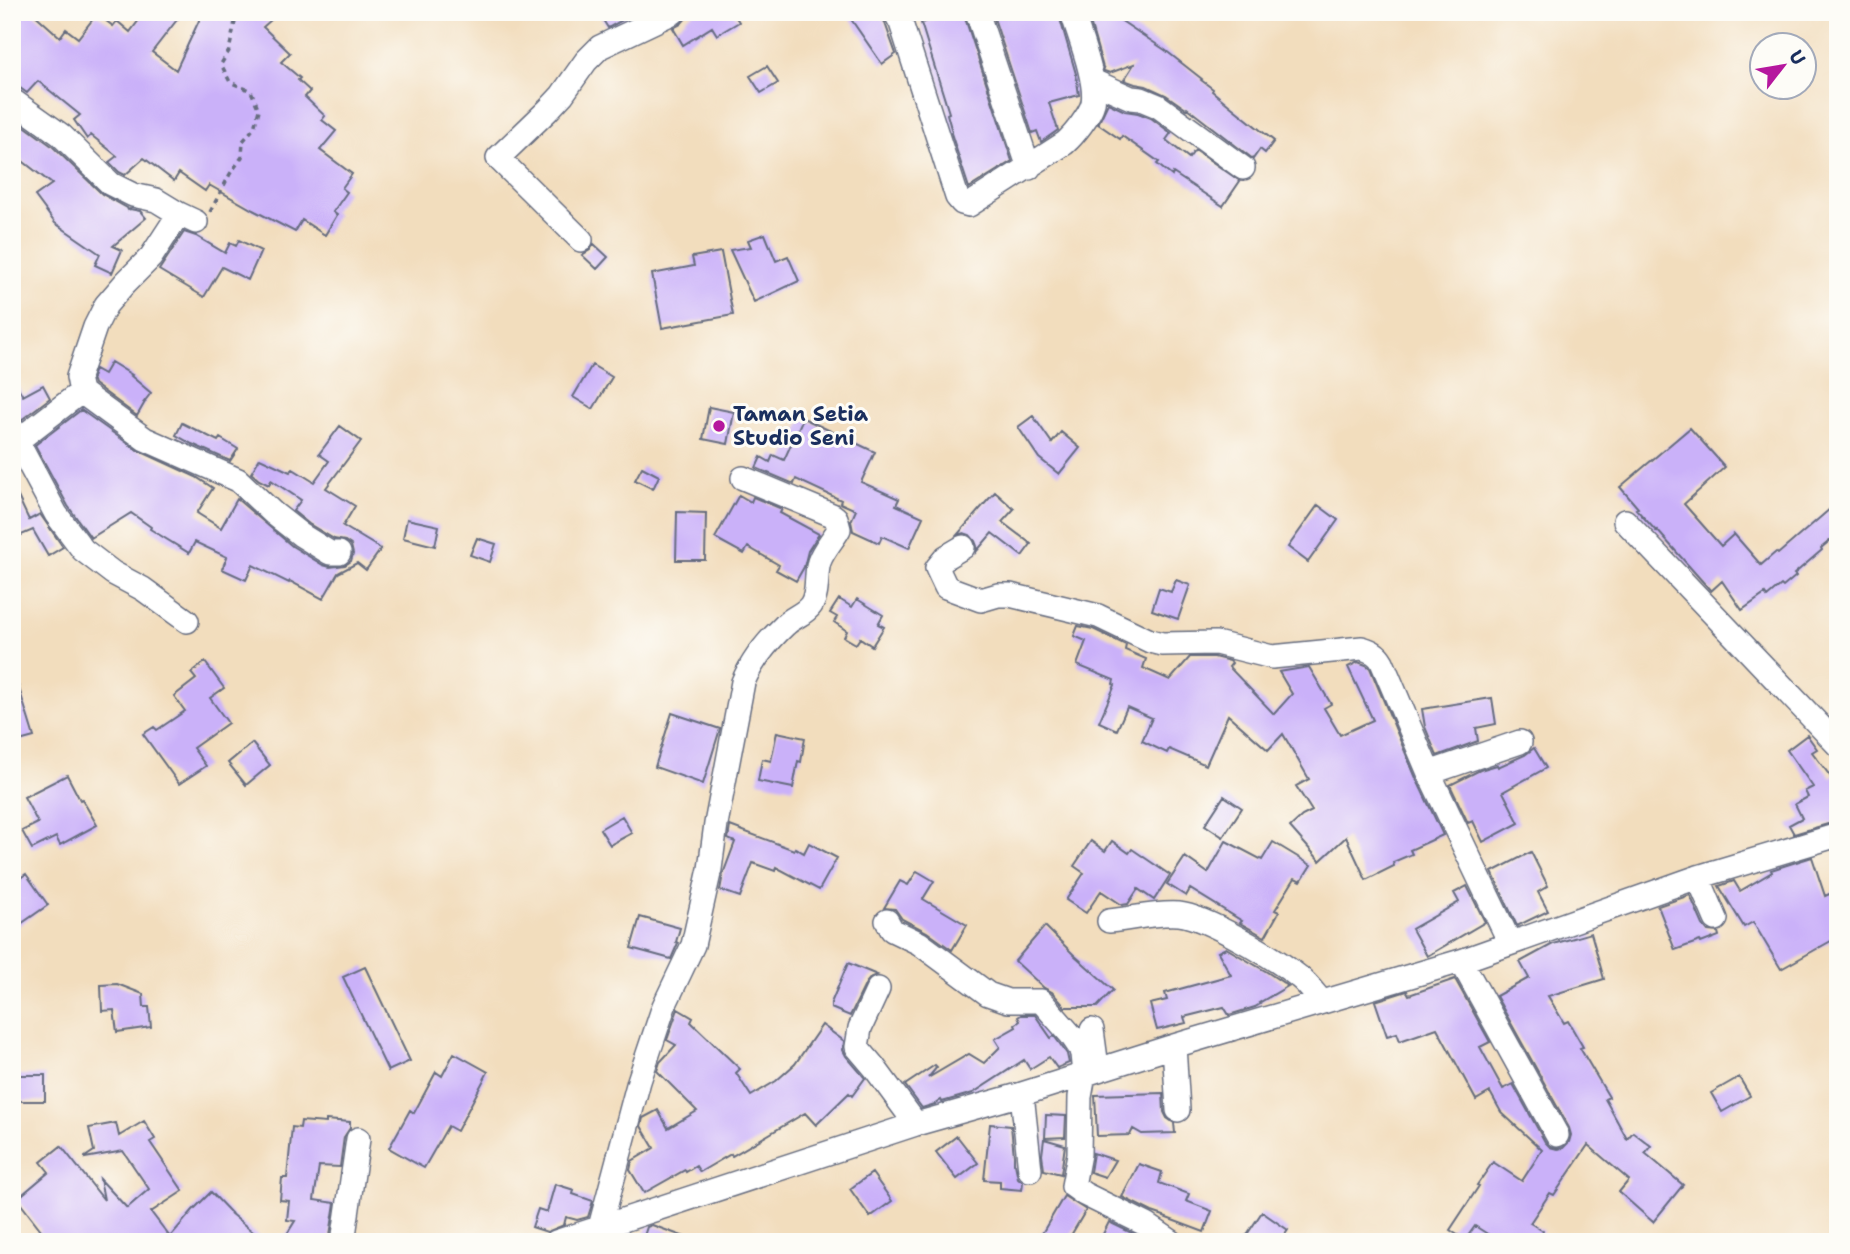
<svg xmlns="http://www.w3.org/2000/svg" width="1850" height="1254" viewBox="0 0 1850 1254" font-family="'Shantell Sans',sans-serif">
<rect width="100%" height="100%" fill="#fdfcf7"/>
<filter id="ink" filterUnits="userSpaceOnUse"><feTurbulence type="fractalNoise" baseFrequency=".0143" numOctaves="2"/><feDisplacementMap in="SourceGraphic" scale="14" xChannelSelector="R" yChannelSelector="G"/><feConvolveMatrix kernelMatrix="1 2 1 2 8 2 1 2 1" color-interpolation-filters="sRGB"/></filter>
<filter id="wash" filterUnits="userSpaceOnUse"><feTurbulence type="fractalNoise" baseFrequency=".00686" numOctaves="4" result="noise"/><feDisplacementMap in="SourceGraphic" scale="28" xChannelSelector="R" yChannelSelector="G"/><feGaussianBlur stdDeviation="1.57" result="paint"/><feColorMatrix in="noise" values="0 0 0 0 0 0 0 0 0 0 0 0 0 0 0 0 0 1.4 0 .05"/><feComposite in="paint" operator="in"/></filter>
<g filter="url(#wash)">
<rect width="100%" height="100%" fill="#f2ddbd"/>
<g id="blocks">
<path fill="#cab1f9" d="M12,12H32L60,37L66,29L78,38L97,14L113,26L117,21L130,32L145,12H183L152,52L176,70L203,12H264L271,20L263,27L290,53L281,62L300,78L298,80L310,91L305,97L325,116L322,120L336,131L320,150L352,174L342,188L347,192L333,212L337,215L325,235L302,220L295,232L253,210L209,185L205,191L179,173L174,181L144,158L125,175L119,172L109,162L117,156L91,135L87,139L74,120L80,115L38,81L27,93L20,88L12,86Z
M598,12H637L608,28Z
M695,12H737L734,14L739,22L717,35L712,27L683,45L673,28L681,24L687,17Z
M846,12H881L896,54L882,64Z
M938,12H963L1012,161L969,188L951,133L952,132L947,114L949,113L921,23L940,17Z
M992,12H1058L1076,74L1079,95L1049,103L1058,130L1041,142L1037,131L1032,133Z
M1087,12H1108L1165,50L1202,79L1201,80L1213,89L1212,91L1229,105L1274,141L1265,153L1260,149L1253,159L1187,108L1186,109L1166,95L1146,86L1135,84L1124,80L1134,64L1110,73L1104,71Z
M767,66L778,83L761,93L750,76Z
M1108,103L1125,111L1138,113L1151,118L1171,133L1166,140L1189,158L1195,150L1240,181L1223,206L1173,173L1172,176L1157,164L1159,162L1122,136L1120,139L1098,124Z
M12,117L52,146L102,194L127,208L128,210L130,209L140,211L146,218L113,246L122,250L112,273L95,265L100,254L55,223L35,196L52,184L20,159L12,165Z
M184,232L196,236L225,253L230,243L236,246L239,240L261,251L248,280L222,267L204,297L159,270Z
M765,234L776,261L788,256L799,281L754,302L730,250L751,247L748,240Z
M594,244L608,257L597,269L582,255L590,250Z
M721,252L733,315L662,328L652,274L694,266L692,257Z
M111,362L132,375L131,376L151,393L144,402H145L137,416L94,384L92,378L95,369L104,374Z
M592,365L612,377L593,409L573,397Z
M12,377L23,396L43,385L50,398L12,427Z
M709,407L734,412L728,444L703,439Z
M81,410L137,450L196,477L213,488L197,513L221,528L237,499L292,546L323,565L330,567L345,565L351,561L353,554L351,545L345,541L334,539L309,524L293,511L301,500L271,480L269,485L259,480L251,473L260,458L290,472L293,469L314,482L329,461L319,454L340,426L361,441L326,488L355,506L343,526L381,549L366,570L357,563L338,573L323,599L290,581L289,583L253,565L246,580L222,569L227,557L195,542L189,553L150,529L151,527L131,513L91,538L68,506L35,445Z
M1033,416L1052,443L1061,432L1080,448L1059,474L1039,458L1018,427Z
M803,418L875,452L861,482L899,499L896,505L923,517L909,548L882,536L879,543L853,531L851,521L856,510L840,503L841,500L796,479L794,484L756,468L761,457L770,462L773,455L784,460Z
M182,423L218,441L220,438L238,449L230,461L192,444L176,435Z
M1690,428L1725,467L1684,504L1721,546L1734,534L1761,565L1776,552L1778,554L1838,502V534L1821,548L1822,550L1794,574L1796,576L1783,587L1781,585L1767,597L1765,594L1742,610L1722,581L1711,591L1657,530L1656,531L1636,509L1638,508L1620,487Z
M642,467L659,476L653,489L635,480Z
M12,484L29,520L40,514L63,547L48,556L33,530L12,539Z
M995,492L1014,509L1002,522L1031,544L1022,556L992,533L976,552L977,546L975,541L970,535L964,533L957,535Z
M739,495L751,502L753,497L782,509L780,513L819,534L808,551L804,567L796,581L776,570L779,565L748,547L744,554L715,538Z
M1318,505L1338,520L1308,562L1288,547Z
M677,512L706,513L705,560H676Z
M407,519L439,526L435,546L403,538Z
M477,538L496,544L490,562L470,555Z
M1176,580L1190,585L1178,619L1152,610L1159,588L1171,592Z
M839,599L852,607L857,599L883,615L878,624L884,627L872,646L860,638L856,644L844,637L847,631L834,622L837,617L830,613Z
M1078,626L1093,629L1126,645L1125,650L1146,659L1143,668L1170,680L1190,657H1214L1230,661L1232,663L1229,667L1274,714L1292,694L1279,672L1309,667L1331,704L1324,708L1340,735L1373,720L1348,667L1358,662L1366,665L1370,668L1416,778L1443,835L1410,850L1412,854L1393,862L1394,866L1366,880L1346,837L1320,861L1290,827L1302,816L1312,811L1296,786L1309,779L1283,734L1268,750L1228,715L1206,765L1169,749L1167,753L1142,741L1152,718L1127,707L1117,730L1099,722L1115,685L1113,684L1114,680L1077,665L1086,641L1074,636Z
M205,662L224,688L210,698L228,723L193,748L206,766L179,784L143,734L154,727L157,730L185,711L174,696L196,679L191,673Z
M15,675L34,737L12,743V676Z
M1492,698L1496,724L1476,728L1478,741L1437,756L1425,727L1422,709Z
M672,713L720,729L703,784L655,767Z
M777,732L805,738L801,762L798,761L793,788L758,781L762,759L771,761Z
M1807,735L1817,749L1812,752L1831,777L1838,771V821L1794,834L1789,825L1802,818L1795,804L1808,797L1805,791L1813,787L1787,750Z
M252,743L270,765L246,785L228,763Z
M1534,748L1546,768L1503,792L1519,823L1483,842L1473,821L1468,823L1450,785L1480,770L1497,765L1498,767L1525,755Z
M67,775L80,800L82,799L97,825L60,845L56,837L32,849L22,831L38,823L24,797Z
M1224,796L1242,808L1223,837L1205,825Z
M622,816L632,833L610,845L600,829Z
M730,826L794,850L795,848L804,853L809,843L837,858L819,890L776,867L775,871L753,863L740,897L720,890L723,874L735,842L728,839Z
M1091,841L1105,851L1112,841L1129,853L1132,849L1170,875L1154,900L1138,889L1128,904L1122,905L1101,891L1086,913L1066,900L1084,873L1074,866Z
M1226,841L1262,860L1273,842L1311,865L1301,881L1295,878L1275,910L1279,912L1265,937L1240,923L1242,921L1190,889L1186,896L1167,884L1185,857L1208,873Z
M1531,852L1548,886L1538,892L1548,911L1517,926L1492,872Z
M1812,857L1825,896L1838,890V937L1781,969L1753,922L1744,927L1719,886L1734,881L1740,891L1772,872L1771,870Z
M917,871L934,881L923,899L967,925L952,950L927,932L902,919L895,909L884,908L900,881L908,885Z
M26,874L48,905L12,930V884Z
M1467,886L1485,922L1427,956L1412,929L1459,902L1454,893Z
M1690,895L1703,925L1708,931L1718,932L1719,936L1701,943L1700,941L1675,950L1658,906Z
M640,917L680,928L676,942L678,943L671,959L631,948Z
M1045,926L1073,954L1113,990L1097,1007H1065L1052,992L1044,988L1015,961Z
M1591,933L1604,979L1548,996L1564,1023L1568,1021L1583,1047L1580,1048L1609,1097L1605,1099L1627,1139L1633,1132L1651,1146L1645,1153L1683,1185L1653,1222L1619,1192L1629,1180L1588,1145L1554,1195L1550,1193L1530,1223L1543,1231L1537,1242H1500L1475,1226L1465,1240L1450,1230L1479,1186L1477,1185L1493,1162L1522,1181L1542,1150L1501,1112L1490,1092L1476,1100L1437,1028L1400,1041L1397,1033L1387,1036L1375,1001L1407,991L1409,995L1455,979L1490,1042L1480,1047L1503,1089L1513,1084L1545,1142L1550,1147L1557,1149L1563,1148L1569,1142L1571,1135L1569,1128L1496,996L1529,978L1520,962L1553,944Z
M1226,948L1267,972L1288,986L1259,1003L1260,1004L1255,1007L1229,1015L1224,1007L1184,1017L1186,1023L1157,1030L1150,1004L1167,1000L1165,993L1231,975L1218,952Z
M848,963L877,975L871,977L866,983L850,1016L831,1008V1003Z
M365,967L410,1061L388,1071L343,977Z
M117,984L143,994L144,1007H149L151,1027L117,1032L114,1010L102,1011L101,985Z
M678,1009L693,1018L691,1022L740,1069L736,1073L751,1096L776,1081L795,1064L822,1025L844,1041L843,1050L846,1056L865,1078L852,1096L849,1093L816,1125L805,1113L732,1156L731,1154L700,1172L696,1166L686,1172L685,1170L644,1193L630,1170L632,1161L654,1148L641,1126L643,1118L658,1110L668,1128L697,1111L657,1071L660,1062L676,1045L667,1040Z
M1021,1015H1035L1051,1038L1054,1036L1060,1044L1067,1054L1069,1063L1057,1068L1049,1057L1030,1069L1024,1060L973,1093L942,1102L941,1100L935,1104L922,1108L905,1085L935,1065L937,1067L928,1078L969,1054L984,1063L1000,1047L995,1039L1016,1027L1015,1025L1020,1021L1018,1017Z
M454,1053L488,1072L457,1131L448,1126L424,1168L389,1148L410,1110L414,1113L436,1072L442,1076Z
M12,1075H45V1101H12Z
M1739,1077L1750,1096L1722,1112L1711,1093Z
M1163,1093L1164,1112L1167,1118L1174,1123L1175,1133L1142,1134L1133,1129L1130,1135L1097,1136L1095,1095Z
M1046,1115L1066,1116L1065,1137L1045,1138Z
M326,1120L350,1122V1128L344,1137L340,1167L319,1166L314,1200L335,1203L329,1242H282L295,1221L287,1220L289,1201L280,1200L282,1178H287L292,1127L300,1128L301,1121L326,1123Z
M144,1121L155,1139L150,1142L183,1191L151,1212L170,1237L193,1210L211,1192L232,1214L230,1213L265,1242H45L37,1233L41,1230L17,1199L49,1172L41,1162L61,1146L104,1200L100,1179L127,1208L149,1189L123,1151L85,1158V1157L94,1151L89,1128L116,1123L119,1136Z
M990,1124L1011,1126L1014,1156V1163L1015,1164L1018,1178L1023,1182L1022,1190L1000,1188V1181L984,1180Z
M957,1136L978,1163L957,1179L936,1152Z
M1044,1139L1065,1145L1061,1174L1044,1170L1042,1155Z
M1093,1153L1115,1160L1105,1177L1090,1172Z
M1139,1164L1162,1172L1159,1183L1189,1194L1186,1201L1212,1211L1204,1232L1164,1217V1216L1152,1212L1122,1197Z
M872,1173L892,1201L870,1217L850,1189Z
M555,1184L574,1190L573,1194L593,1201L588,1217L577,1220L566,1217L564,1225L547,1232L532,1227L538,1209L547,1212Z
M1064,1196L1086,1210L1067,1242H1037Z
M1262,1212L1288,1230L1280,1242H1242Z
M1109,1222L1140,1237L1147,1242H1099Z
M652,1225L693,1240V1242H642L647,1227Z"/>
</g>
</g>
<g filter="url(#ink)">
<use href="#blocks" fill-opacity="0" stroke="#666c7f" stroke-width="2"/>
<g fill="none" stroke-linecap="round" stroke-linejoin="round">
<g stroke="#666c7f" stroke-width="26">
<path id="minor" d="M895,12L901,23L957,197L962,203L969,205L1065,143C1074,135 1090,115 1093,103C1097,80 1079,36 1072,12
M977,12L1029,168
M1093,81L1131,98L1141,99L1158,106L1243,168
M12,100L61,135L111,184L133,195L156,200L179,214L196,222
M581,240L498,158L548,110L562,95L586,61L600,47L674,12
M81,392L145,439L238,480L273,513L301,535L330,553H339
M17,441L56,514L83,550L113,573L143,589L187,621
M12,445L81,392L78,377L95,327L106,305L125,283L151,257L179,214
M1625,521L1838,745
M963,547L946,557L937,568L946,587L981,600L998,595H1010L1098,616L1150,641L1162,644L1216,643L1272,657L1362,648C1371,651 1377,653 1382,662L1429,773L1510,943
M1429,773L1520,742
M1698,877L1716,919
M887,921L892,930L919,943L988,994L1008,1001H1041L1071,1035L1080,1048L1082,1054L1084,1075L1080,1097L1079,1154L1073,1186L1084,1194L1147,1225L1172,1242
M1109,921C1132,919 1156,912 1179,914C1207,917 1277,959 1299,977C1308,984 1314,993 1321,1001
M1461,961L1557,1135
M878,989L860,1028L857,1047L874,1067L916,1124
M1092,1030L1097,1067
M1174,1046L1178,1110
M1022,1094L1030,1170
M600,1227L639,1081L664,1006L693,945L710,869L716,824L743,682C752,661 768,641 785,625C793,617 805,614 811,605C819,593 815,575 819,562C823,550 833,540 839,529L836,518L832,515L743,478
M343,1242L358,1139
M556,1242L916,1124L1022,1094L1174,1046L1461,961L1698,877L1838,835"/>
</g>
<path stroke="#666c7f" stroke-width="3.5" stroke-dasharray="5 5" stroke-linecap="butt" d="M210,212L230,174L242,157L243,141L254,128L259,110L251,91L230,82L221,64L229,51L237,12"/>
<use href="#minor" stroke="#fff" stroke-width="23"/>
</g>
</g>
<circle fill="#b5179e" stroke="#fdfcf7" stroke-width="2.5" cx="719" cy="426" r="7"/>
<g text-anchor="middle" stroke-width="6" stroke-linejoin="round" paint-order="stroke">
<g font-size="21" font-weight="bold" fill="#1b2f5e" stroke="#fdfcf7" text-anchor="start">
<text x="733" y="421">Taman Setia<tspan x="733" dy="24">Studio Seni</tspan></text>
</g>
</g>
<rect width="1850" height="1254" fill="none" stroke="#fdfcf7" stroke-width="42"/>
<g transform="translate(1783 66) rotate(59)"><circle r="33" fill="#fdfcf7" stroke="#a3aaba" stroke-width="2"/>
<path d="M0-5L12 26L0 18L-12 26Z" fill="#b5179e"/>
<text y="-10" font-size="19" font-weight="bold" text-anchor="middle" fill="#1b2f5e">U</text>
</g>
</svg>
